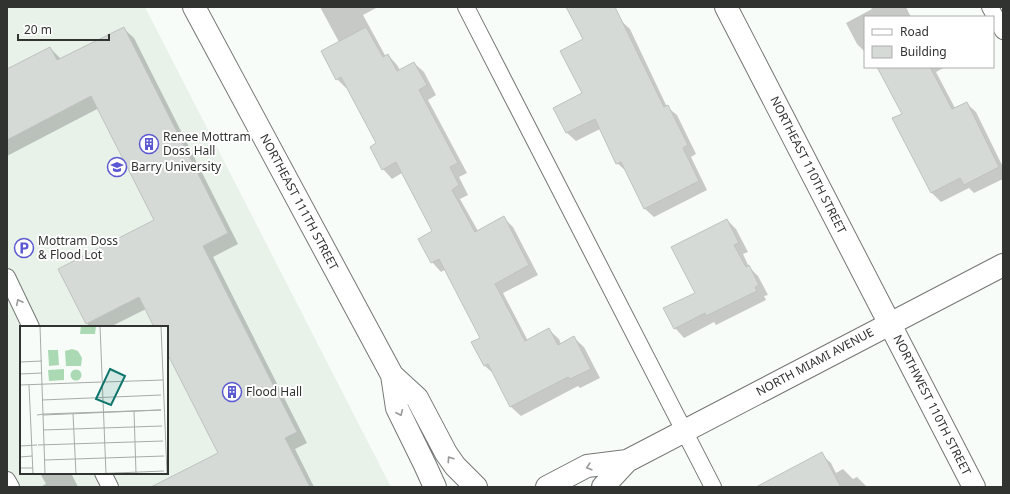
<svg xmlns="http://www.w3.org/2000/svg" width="1010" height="494" viewBox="0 0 1010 494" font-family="'Noto Sans',sans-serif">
<rect width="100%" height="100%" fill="#f8fcf8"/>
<path fill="#e8f2e9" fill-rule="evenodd" d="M7,7H145L391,487H7ZM21,327H167V473H21Z"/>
<path fill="#0003" d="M320,7H378L363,15L386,57L388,55L397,65L400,70L414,63L424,72L436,95L428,100L467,173L459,177L468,195L460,199L478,231L504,218L513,227L538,275L503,293L528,341L549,330L559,339L561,344L574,338L584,347L600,378L580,388L578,386L521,416L511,407L495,375L485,366L472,343L482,338L446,269L441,272L432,262L433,232L402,173L392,179L383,169L377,144L348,88H346L337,79L339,42Z
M567,7H606L630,29L667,107L677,115L696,154L691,157L707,190L654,217L645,209L627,172L617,163L600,129L576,141L567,133L554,109L584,93V40Z
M870,7H906L911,17H865V52L857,44L846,23L872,9Z
M123,28L134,38L238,244L213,257L307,443L295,449L314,487H159L219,454L167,351V327H155L146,309L110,327H91L86,323L155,221L99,108L7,156V70L50,48L61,59Z
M878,67H945L936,72L955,108L966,103L976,112L1003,167V179L974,193L969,188L941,202L932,193L894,119L903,114Z
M727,220L736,229L748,252L743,254L749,267L758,276L768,295L764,296L766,300L716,325L714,322L684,338L675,328L696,293Z
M821,454L831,463L836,473L843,469L853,479L857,477L867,487H771Z
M40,473H71L78,487H40L46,484Z"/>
<path fill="#d6dad7" stroke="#bfc3c0" d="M566,7H615L664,107L668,105L688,145L683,148L699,181L644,209L621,162L616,164L595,119L566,133L553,108L582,93L560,51L583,39Z
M124,27L228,233L203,246L297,432L285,438L310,487H151L218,453L167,353V327H154L139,297L86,324L58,269L154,220L91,96L7,140V69L50,47L57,60Z
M366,27L383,57L388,54L397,71L414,62L427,85L419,90L458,163L450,167L459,185L452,190L475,232L504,216L529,265L495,284L525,341L549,328L558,345L574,336L591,369L570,379L568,377L510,407L488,364L484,366L471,342L480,338L439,259L431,263L418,239L432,231L396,162L382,170L370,147L376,143L341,77L336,80L321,51Z
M877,67H930L952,109L967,102L999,167L964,185L960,178L931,193L892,118L902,114Z
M727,219L739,243L734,245L746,267L749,265L759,285L755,287L757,291L706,316L705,313L674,329L663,308L695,293L671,247Z
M822,452L841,487H756Z"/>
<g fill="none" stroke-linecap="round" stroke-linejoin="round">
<g stroke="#747774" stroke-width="18">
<path id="lane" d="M466,7L713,487
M990,7L1003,31
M7,277L31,327
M103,473L110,487
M7,480L11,487"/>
</g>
<g stroke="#747774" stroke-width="24">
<path id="street" d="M726,7L974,487"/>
</g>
<g stroke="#747774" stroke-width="24">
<path id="secondary" d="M194,7L392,375L417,398L446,453L455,466L476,487
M392,375L397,408L425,465L435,487
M547,487L587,466L627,461
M603,487L627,461L1003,265"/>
</g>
<use href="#lane" stroke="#fff" stroke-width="16"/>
<use href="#street" stroke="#fff" stroke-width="22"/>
<use href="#secondary" stroke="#fff" stroke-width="22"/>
</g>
<defs><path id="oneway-chevron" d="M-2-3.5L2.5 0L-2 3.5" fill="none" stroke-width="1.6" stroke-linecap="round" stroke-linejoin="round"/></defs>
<g stroke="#989998">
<use href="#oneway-chevron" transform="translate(19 302) rotate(-116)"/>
<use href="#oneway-chevron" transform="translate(400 413) rotate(65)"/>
<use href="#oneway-chevron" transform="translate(450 459) rotate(-124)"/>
<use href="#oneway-chevron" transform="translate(589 467) rotate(164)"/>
</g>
<defs>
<g id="building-ring" transform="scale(1)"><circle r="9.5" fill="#fff" stroke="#5b59d1" stroke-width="1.5"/><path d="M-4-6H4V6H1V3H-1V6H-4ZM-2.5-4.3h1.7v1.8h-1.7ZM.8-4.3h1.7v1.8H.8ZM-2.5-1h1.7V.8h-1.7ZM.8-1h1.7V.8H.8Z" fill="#5b59d1"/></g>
<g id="university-ring" transform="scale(1)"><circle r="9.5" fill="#fff" stroke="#5b59d1" stroke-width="1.5"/><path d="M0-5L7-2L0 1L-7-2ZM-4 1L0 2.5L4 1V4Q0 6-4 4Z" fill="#5b59d1"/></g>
<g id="parking-ring" transform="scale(1)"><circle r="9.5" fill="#fff" stroke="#5b59d1" stroke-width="1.5"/><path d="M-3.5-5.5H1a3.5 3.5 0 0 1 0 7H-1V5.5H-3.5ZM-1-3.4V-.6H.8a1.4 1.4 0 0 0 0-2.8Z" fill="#5b59d1"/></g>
</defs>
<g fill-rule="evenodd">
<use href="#building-ring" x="149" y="144"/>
<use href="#university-ring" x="117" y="167"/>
<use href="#parking-ring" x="24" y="248"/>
<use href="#building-ring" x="232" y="392"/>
</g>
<g text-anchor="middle" stroke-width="4" stroke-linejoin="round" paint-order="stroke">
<g font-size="12" fill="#313331" stroke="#fff" text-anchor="start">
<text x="163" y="141">Renee Mottram<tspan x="163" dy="14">Doss Hall</tspan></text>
<text x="131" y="171">Barry University</text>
<text x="38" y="245">Mottram Doss<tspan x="38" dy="14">&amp; Flood Lot</tspan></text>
<text x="246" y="396">Flood Hall</text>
</g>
<g font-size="12" fill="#313331" stroke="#fff">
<text transform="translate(808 165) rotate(63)" y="4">NORTHEAST 110TH STREET</text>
<text transform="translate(299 202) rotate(62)" y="4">NORTHEAST 111TH STREET</text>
<text transform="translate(815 362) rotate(-28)" y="4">NORTH MIAMI AVENUE</text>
<text transform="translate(932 405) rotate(63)" y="4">NORTHWEST 110TH STREET</text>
</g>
</g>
<g transform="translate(20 326)">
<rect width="148" height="148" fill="#f8fcf8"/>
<path d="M61,0H76L75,8H60ZM52,23L58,25L62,32L61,40H46L45,25ZM28,24H38L39,39L29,40ZM44,43V54L29,55L28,44ZM50.5 49a5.5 5.5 0 1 1 11 0a5.5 5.5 0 1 1-11 0Z" fill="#abd9b4"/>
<path fill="none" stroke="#a8aca8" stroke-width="1" d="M20,0L25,148M80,0L86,148M141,0L147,148M0,36L22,35M0,48L22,47M84,56L143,54M0,59L81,56M9,59L13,148M22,74L141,69M114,85L116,147M53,88L56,148M17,89L24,88L141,84L23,89M23,104L142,100M18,119L143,115M0,120L17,119M0,131L12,130M25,134L144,130M0,142H13M71,148L144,145"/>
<path fill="#0f766e" fill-opacity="0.15" stroke="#0f766e" stroke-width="2" d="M90,43L105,50L91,79L76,73Z"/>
<rect width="148" height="148" fill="none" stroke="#313331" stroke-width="2"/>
</g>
<rect width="1010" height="494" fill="none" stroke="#313331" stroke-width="16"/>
<rect x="864" y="16" width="130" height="52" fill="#ffffff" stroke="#adadad"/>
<rect x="872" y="29" width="20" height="6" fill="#ffffff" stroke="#adadad"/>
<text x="900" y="36" font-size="12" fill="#313331">Road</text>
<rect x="872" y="46" width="20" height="12" fill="#d6dad7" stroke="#adadad"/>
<text x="900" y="56" font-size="12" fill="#313331">Building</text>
<path d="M18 34v6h91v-6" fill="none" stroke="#313331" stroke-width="2"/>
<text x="24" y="34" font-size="12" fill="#313331" stroke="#ffffff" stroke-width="3" paint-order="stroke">20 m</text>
</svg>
